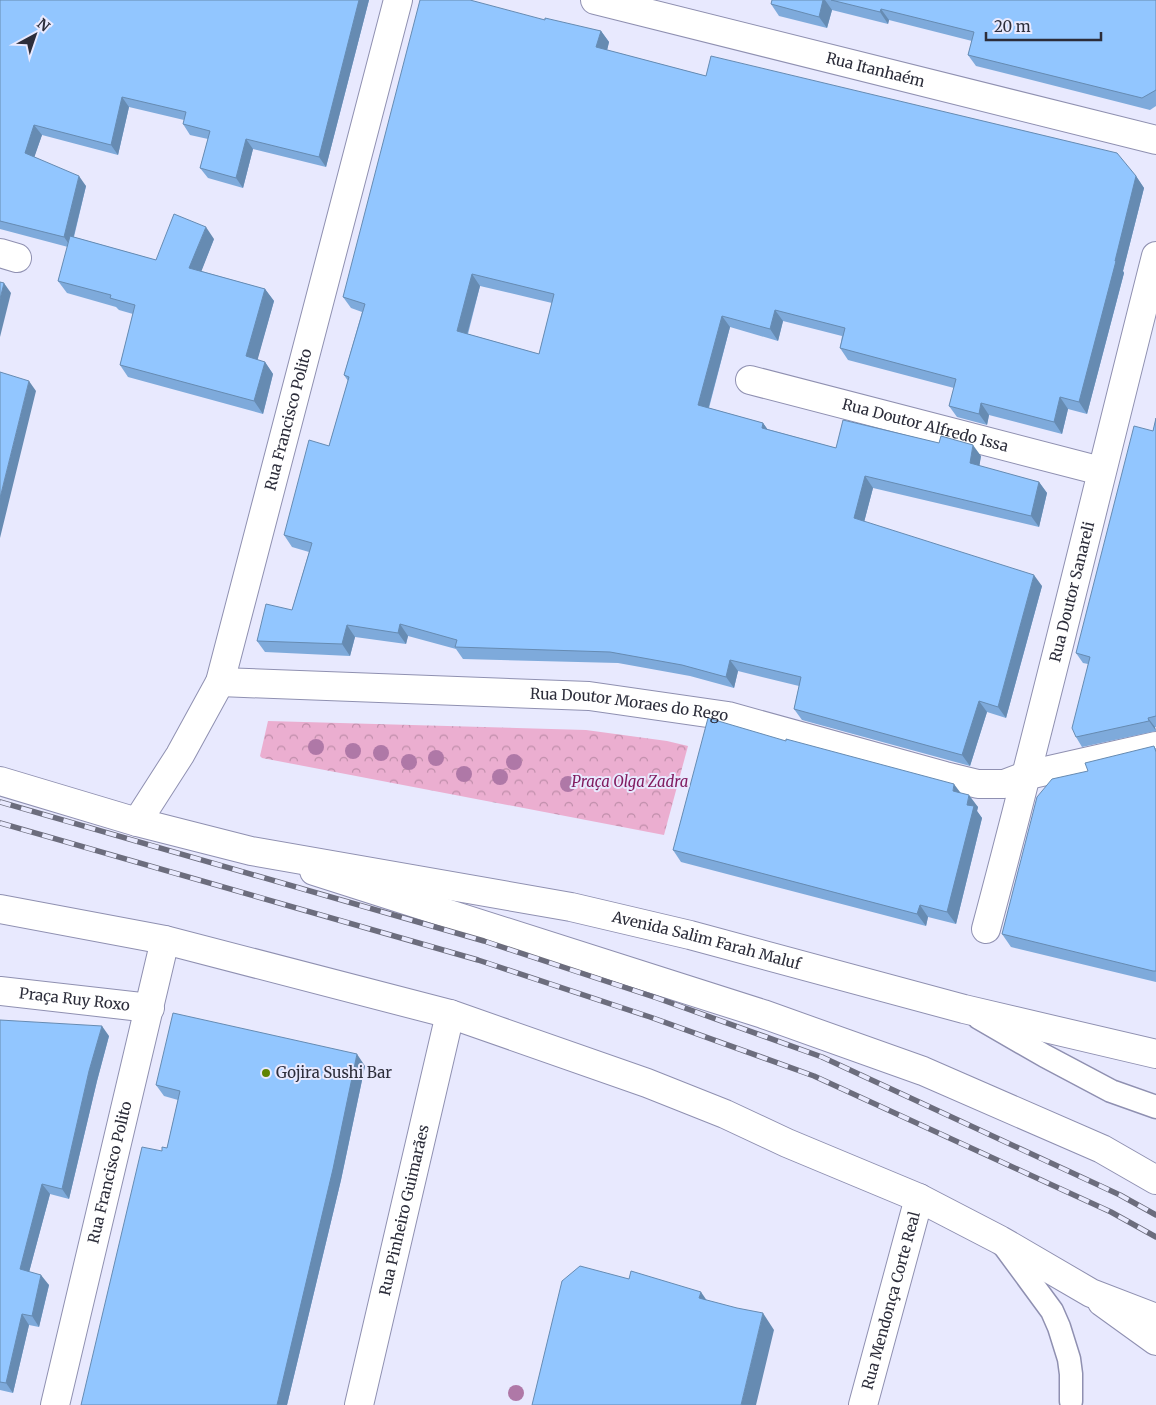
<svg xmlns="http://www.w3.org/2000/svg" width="1156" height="1405" viewBox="0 0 1156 1405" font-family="Merriweather,serif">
<defs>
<pattern id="park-crowns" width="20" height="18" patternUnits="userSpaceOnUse" patternTransform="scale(1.25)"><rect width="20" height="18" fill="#ebaed0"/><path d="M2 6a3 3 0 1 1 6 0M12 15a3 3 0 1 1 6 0" fill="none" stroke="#bf8eaa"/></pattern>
</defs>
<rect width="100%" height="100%" fill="#e8e9fe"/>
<path fill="url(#park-crowns)" d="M268,721L586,730L667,741L688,746L664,835L262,758L260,756Z"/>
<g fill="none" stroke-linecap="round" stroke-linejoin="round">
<g stroke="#8f90b1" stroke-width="25">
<path id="lane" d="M979,1018L1045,1056L1111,1091L1156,1107
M1002,1243L1052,1311L1059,1327L1069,1359L1071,1374V1401"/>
</g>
<g stroke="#8f90b1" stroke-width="30">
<g id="street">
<path id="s1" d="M595,0L1156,140"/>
<path d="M0,253L17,258"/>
<path id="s2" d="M750,380L1101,471"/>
<path id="s3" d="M220,682L589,696L728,716L945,776L978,784H1004L1028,775L1156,746"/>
<path id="s4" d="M137,822L180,755L220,682L398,0"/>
<path id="s5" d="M986,929C1046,705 1099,480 1156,256"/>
<path id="s6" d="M0,991L150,1008"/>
<path id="s7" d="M55,1405L165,940"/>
<path id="s8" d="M359,1405L450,1014"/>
<path id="s9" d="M863,1405L919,1198"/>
</g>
</g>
<g stroke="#8f90b1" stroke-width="30">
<path id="primary" d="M314,871L763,1014L923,1071L1102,1149L1156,1180
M1102,1302L1156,1341"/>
</g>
<g stroke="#8f90b1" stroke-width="30">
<g id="highway">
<path id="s10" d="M0,781L137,822L251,851L571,907L690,935L964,1009L1156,1054"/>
<path d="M0,909L165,940L450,1014L647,1083L725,1114L787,1143L919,1198L1000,1240L1091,1293L1156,1318"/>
</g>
</g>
<use href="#lane" stroke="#fff" stroke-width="22"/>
<use href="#street" stroke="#fff" stroke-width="28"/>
<use href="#primary" stroke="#fff" stroke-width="28"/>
<use href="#highway" stroke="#fff" stroke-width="28"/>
<g stroke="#6c6d7d" stroke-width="5.5">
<path id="rail" d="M0,802L484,941L657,998L822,1057L1120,1195L1156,1215
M0,823L478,960L650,1017L814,1076L1111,1212L1156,1237"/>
</g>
<use href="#rail" stroke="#e8e9fe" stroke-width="4" stroke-dasharray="11" stroke-linecap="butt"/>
</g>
<g fill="#af78a7">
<circle cx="316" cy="747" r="8"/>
<circle cx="353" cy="751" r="8"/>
<circle cx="381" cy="753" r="8"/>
<circle cx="436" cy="758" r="8"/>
<circle cx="409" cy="762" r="8"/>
<circle cx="514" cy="762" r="8"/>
<circle cx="464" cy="774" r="8"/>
<circle cx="500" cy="777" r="8"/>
<circle cx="568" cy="784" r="8"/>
<circle cx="516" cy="1393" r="8"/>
</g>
<path fill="#7eaadb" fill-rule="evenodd" d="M0,0H369L326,167L253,149L243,188L208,178L200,168L208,139L190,135L183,124L184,120L129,107L118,155L42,135L34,157L86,186L74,237L156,260L214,239L201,271L265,289L274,301L257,360L265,362L273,374L263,414L128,377L120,365L133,314L119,310L116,307L67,293L58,281L68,247L0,229Z
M771,0H1156V106L1150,110L976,66L968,55L972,41L889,20L888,24L832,10L827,28L779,16L771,4L772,0Z
M545,20L601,31L609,42L607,50L706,76L1136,176L1144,188L1123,271L1124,273L1087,414L1068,409L1062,434L989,415L987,425L957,417L949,406L954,388L848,360L840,348L842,336L783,321L778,341L730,327L709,408L763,423L767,429L836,448L981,456L979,466L1039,482L1047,493L1039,527L873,488L864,522L1042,586L1006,718L987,712L970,766L802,720L794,709L799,686L738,671L734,688L690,676L618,663L463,659L456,649L408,636L406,644L355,637L350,656L265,652L257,641L292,610L309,552L292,547L284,535L329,446L348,381L344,375L362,312L351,308L343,297ZM480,286L552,303L539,354L468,334Z
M1156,418V727H1155L1156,731L1082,747L1076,737L1088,664L1083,663L1076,653L1153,431Z
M1156,748V982L1011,947L1002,934L1088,771Z
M960,793L978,807L977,811L982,818L956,924L928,917L926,926L681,862L673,850Z
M0,1020L109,1036L97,1081L69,1199L50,1194L29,1272L49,1285L39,1327L29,1325L13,1393L0,1390Z
M365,1066L341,1180L287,1405H81L162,1151L167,1148L178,1100L164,1096L156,1085Z"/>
<path fill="#668bb2" d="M359,0H369L326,167L319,157Z
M823,0H825L832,10L827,28L819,17Z
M881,9L889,20L888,24L880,12Z
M601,31L609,42L605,59L596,47Z
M122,97L129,107L118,155L111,145Z
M34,125L42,135L32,164L25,153Z
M246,139L253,149L243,188L236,178Z
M79,176L86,186L71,247L64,237Z
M1136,176L1144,188L1123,271L1124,273L1087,414L1079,402Z
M206,227L214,239L198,280L189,268Z
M472,274L480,286L465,342L457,331Z
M4,283L11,293L0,337V299Z
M265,289L274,301L255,369L246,356Z
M775,310L783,321L778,341L770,329Z
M722,316L730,327L706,417L698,405Z
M265,362L273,374L263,414L254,401Z
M29,381L36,391L0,538V498Z
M1060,397L1068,409L1062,434L1054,422Z
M981,403L989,415L987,425L979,414Z
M763,423L771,434L762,428Z
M973,445L981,456L978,475L970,463Z
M865,476L873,488L862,530L854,518Z
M1039,482L1047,493L1039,527L1031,516Z
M1034,575L1042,586L1006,718L998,707Z
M400,624L408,636L406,644L398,633Z
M347,625L355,637L350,656L342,644Z
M730,660L738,671L734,688L726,677Z
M979,701L987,712L970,766L962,755Z
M1148,718L1155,727L1156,731L1149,721Z
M954,784L963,796L953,791Z
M969,795L978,807L977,811L982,818L956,924L947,912L967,805Z
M920,905L928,917L926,926L917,914Z
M102,1026L109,1036L97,1081L69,1199L62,1189L89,1071Z
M357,1054L365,1066L341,1180L287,1405H277Z
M42,1184L50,1194L27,1280L20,1269Z
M41,1275L49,1285L39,1327L32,1316Z
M701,1292L712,1308L699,1298Z
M763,1313L774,1330L756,1405H741Z
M22,1314L29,1325L13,1393L6,1383Z"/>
<path fill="#92c6ff" stroke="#668bb2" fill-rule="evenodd" d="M0,0H359L319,157L246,139L236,178L200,168L210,131L183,124L186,112L122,97L111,145L34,125L25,153L79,176L64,237L0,221Z
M420,0H470L545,20V18L601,31L596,47L706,76L711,56L1117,153L1136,176L1115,261H1116L1079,402L1060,397L1054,422L981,403L979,414L949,406L956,379L840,348L845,328L775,310L770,329L722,316L698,405L763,423L762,428L836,448L843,420L939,443L941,436L973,445L970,463L1039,482L1031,516L865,476L854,518L1034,575L998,707L979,701L962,755L794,709L801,677L730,660L726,677L682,665L610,652L455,647L457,640L400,624L398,633L347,625L342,644L257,641L266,604L292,610L312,543L284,535L309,440L329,446L349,377L344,375L365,304L343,297ZM472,274L554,294L539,354L457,331Z
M772,0H823L819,17L771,4Z
M831,0H1156V90L1142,98L968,55L974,32L881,9L880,12Z
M174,214L206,227L189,268L265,289L246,356L265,362L254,401L120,365L135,305L110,298L111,295L58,281L70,236L156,260Z
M0,282L4,283L0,299Z
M0,372L29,381L0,498Z
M1156,418V716L1148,718L1149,721L1076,737L1072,728L1090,657L1076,653L1134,426L1153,431Z
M708,718L786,741V739L954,784L953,791L969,795L967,805L974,806L947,912L920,905L917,914L673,850Z
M1154,746L1156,752V971H1153L1002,934L1037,797L1052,779L1088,771L1085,763Z
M173,1013L357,1054L333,1169L277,1405H81L142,1147L162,1151V1147L167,1148L180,1091L156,1085Z
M0,1020L102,1026L89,1071L62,1189L42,1184L20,1269L41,1275L32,1316L22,1314L6,1383L0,1382Z
M580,1266L629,1279L631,1271L701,1292L699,1298L737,1308L763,1313L741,1405H532L562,1281Z"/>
<circle fill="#608403" stroke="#e8e9fe" stroke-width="2" cx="266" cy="1073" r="5"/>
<g text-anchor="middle" stroke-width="4" stroke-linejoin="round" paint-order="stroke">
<g font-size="15" fill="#2c2d3a" stroke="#e8e9fe">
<text dy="5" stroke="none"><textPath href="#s1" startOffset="289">Rua Itanhaém</textPath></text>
<text dy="5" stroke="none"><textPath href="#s4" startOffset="434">Rua Francisco Polito</textPath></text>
<text dy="5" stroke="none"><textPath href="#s2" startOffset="181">Rua Doutor Alfredo Issa</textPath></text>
<text dy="5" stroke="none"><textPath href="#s5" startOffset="348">Rua Doutor Sanareli</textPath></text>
<text dy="5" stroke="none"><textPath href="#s3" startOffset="410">Rua Doutor Moraes do Rego</textPath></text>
<text dy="5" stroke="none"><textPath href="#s10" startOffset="725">Avenida Salim Farah Maluf</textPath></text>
<text dy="5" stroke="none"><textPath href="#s6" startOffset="75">Praça Ruy Roxo</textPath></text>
<text dy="5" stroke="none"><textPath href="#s7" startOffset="239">Rua Francisco Polito</textPath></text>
<text dy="5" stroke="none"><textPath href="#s8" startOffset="200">Rua Pinheiro Guimarães</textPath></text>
<text dy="5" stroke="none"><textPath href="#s9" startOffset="108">Rua Mendonça Corte Real</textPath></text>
</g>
<g font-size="15" font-style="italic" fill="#811c60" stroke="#e8e9fe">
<text x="630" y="787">Praça Olga Zadra</text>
</g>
<g font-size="15" fill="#2c2d3a" stroke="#e8e9fe" text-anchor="start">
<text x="276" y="1078">Gojira Sushi Bar</text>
</g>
</g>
<g transform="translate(35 35) rotate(40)" stroke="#e8e9fe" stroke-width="4" paint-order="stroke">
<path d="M0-4L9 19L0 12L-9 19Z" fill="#2c2d3a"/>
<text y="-8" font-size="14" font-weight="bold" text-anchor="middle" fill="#2c2d3a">N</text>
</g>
<path d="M986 32v8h115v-8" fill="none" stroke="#2c2d3a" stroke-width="2.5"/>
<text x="994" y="32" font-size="15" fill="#2c2d3a" stroke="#e8e9fe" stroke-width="4" paint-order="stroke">20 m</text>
</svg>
